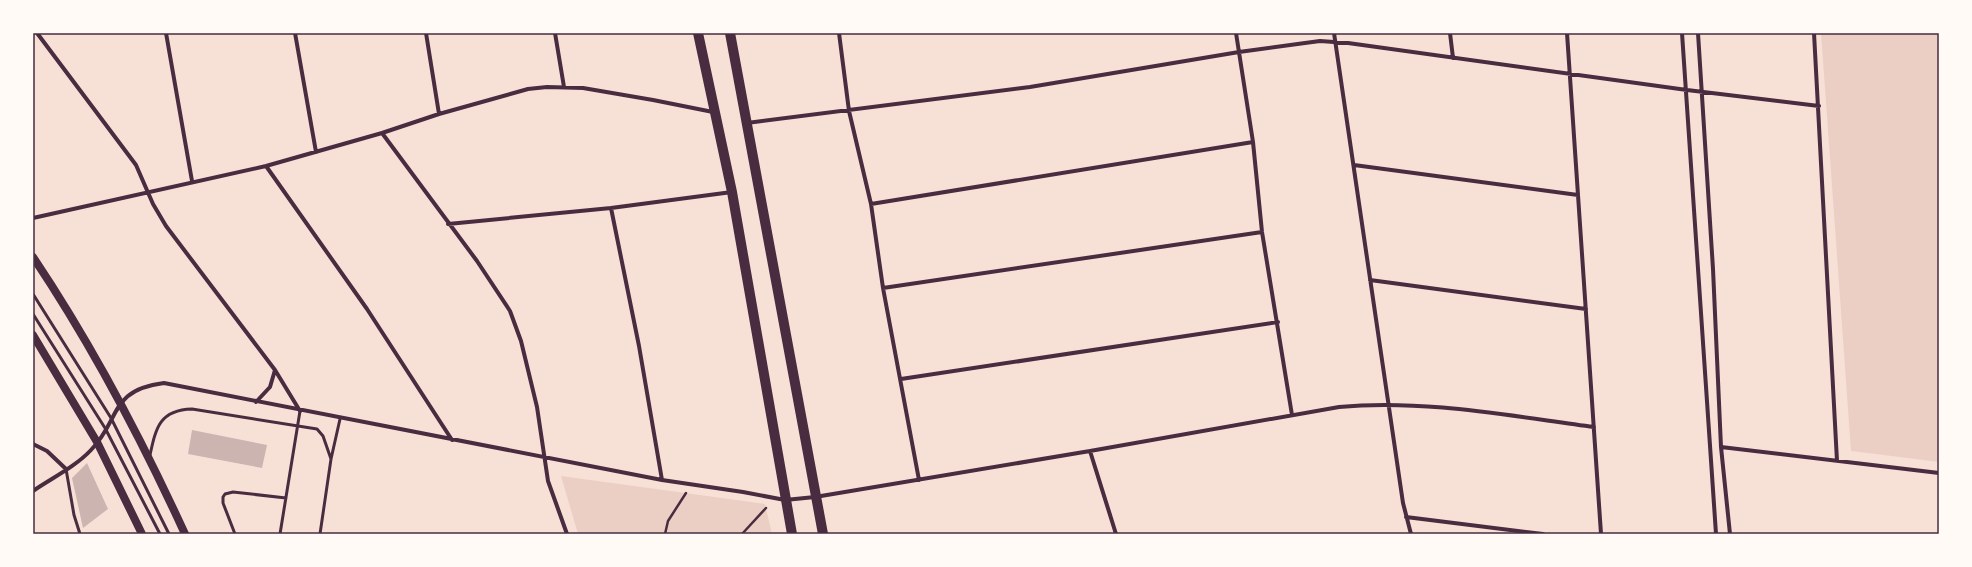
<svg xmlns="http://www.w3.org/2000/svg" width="1972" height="567" viewBox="0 0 1972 567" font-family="'IBM Plex Serif',serif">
<rect width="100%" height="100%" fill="#f7e1d7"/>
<path fill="#ebcfc5" d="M1821,33H1939V462L1851,451Z
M561,476L765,504L772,534H578Z"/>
<path fill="#ccb4b1" d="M192,430L267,445L262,468L188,454Z
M87,463L108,509L83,528L72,478Z"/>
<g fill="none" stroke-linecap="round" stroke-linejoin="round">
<path stroke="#4a2c40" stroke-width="2.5" d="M665,534L668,521L686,493
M742,534L766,508"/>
<path stroke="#4a2c40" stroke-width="3" d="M33,294L111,418L169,534
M33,314L105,428L160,534
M150,455C156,427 160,410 192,409L317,429L323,436L331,459
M66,469L74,515L80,534
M235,534L223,503V497L225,494L233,492L286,498
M280,534L300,411
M320,534L331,459L340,419"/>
<path stroke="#4a2c40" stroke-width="4" d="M37,33L136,165L153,204L166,226L275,370L300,411
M166,33L192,181
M295,33L316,152
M426,33L439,114
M555,33L564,87
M839,33L849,111L871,204L883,288L919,480
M1236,33L1253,142L1262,232L1292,415
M1334,33L1403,503L1411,534
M1450,33L1453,58
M1567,33L1601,534
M1682,33L1716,534
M1698,33L1713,269L1721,447L1730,534
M1814,33L1837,461
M747,123L1030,87L1239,52L1305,43L1320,41L1348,43L1687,90L1819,106
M382,133L477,261L510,311L521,341L537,407L548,481L567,534
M1354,165L1578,195
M266,166L367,309L452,440
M871,204L1253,142
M611,208L639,346L662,480
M33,218L266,166L382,133L439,114L528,89L547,87L583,88L653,100L713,112
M448,224L611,208L732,192
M1370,280L1586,309
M883,288L1262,232
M901,379L1278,322
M256,402L270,387L275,370
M33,444L47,451L66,469
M1721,447L1939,473
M1090,451L1116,534
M33,491C52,478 75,467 91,450C121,419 109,390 164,383L662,480L743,492L785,500L815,497L1090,451L1339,407C1423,399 1510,416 1594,427
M1406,517L1543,534"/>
<path stroke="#4a2c40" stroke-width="8" d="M33,257C92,345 141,438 185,534
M33,335L97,442L142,534"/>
<path stroke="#4a2c40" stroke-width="10" d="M698,33L732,192L792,534
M730,33L823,534"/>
</g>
<rect width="1972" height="567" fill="none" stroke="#fffaf5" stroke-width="68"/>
<rect x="34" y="34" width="1904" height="499" fill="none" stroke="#4a2c40" stroke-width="1.5"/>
</svg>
